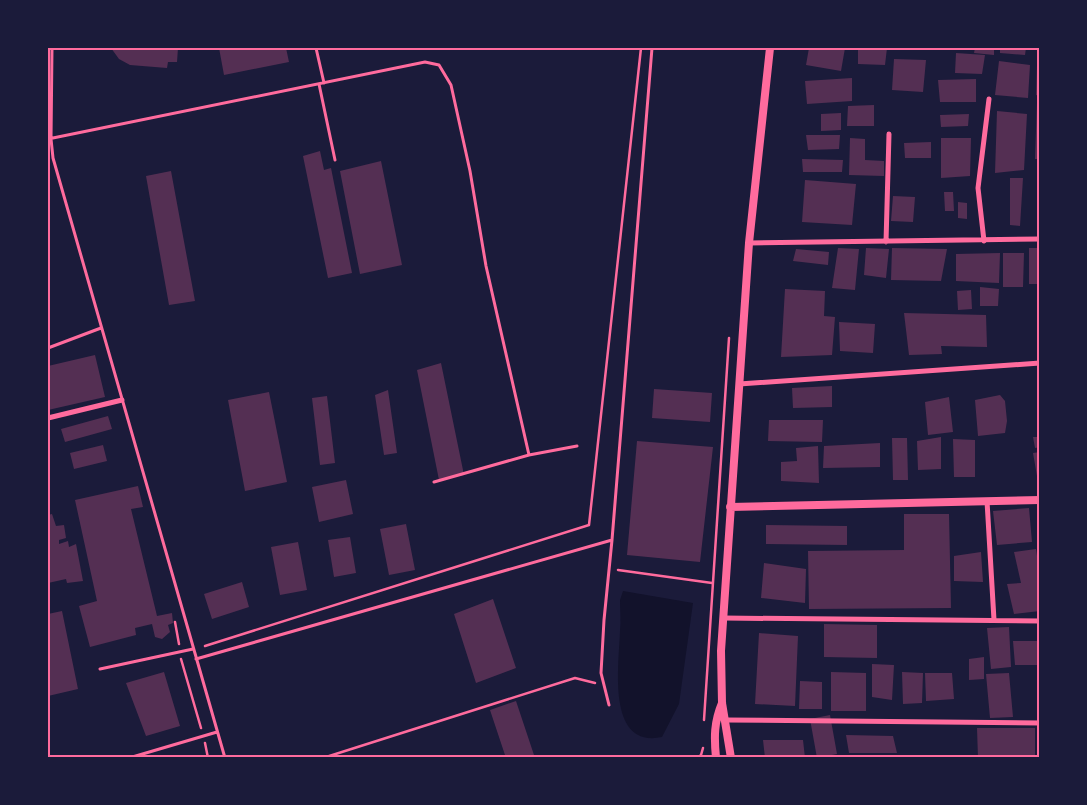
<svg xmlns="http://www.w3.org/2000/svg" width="1087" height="805" viewBox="0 0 1087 805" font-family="Rubik,sans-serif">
<rect width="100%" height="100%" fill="#1b1b3a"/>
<path fill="#12122b" d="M623,591L693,603L679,704L662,737C606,749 619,664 620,631C621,621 620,611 620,600Z"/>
<path fill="#542f53" d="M111,48H178L177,62H168L167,68L130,65L119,59Z
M219,48H286L289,62L224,75Z
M809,48H845L841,71L806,65Z
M858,48H887L885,65L858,64Z
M975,48H994V55L974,53Z
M1000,48H1026L1025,55L1000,53Z
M956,53L985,55L982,74L955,73Z
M894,59L926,60L923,92L892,90Z
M999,61L1030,65L1028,98L995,95Z
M1037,65H1040V96L1036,95Z
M852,78V101L807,104L805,81Z
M976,79V102H940L938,80Z
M1037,102H1040V159H1035Z
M874,105V126H847L848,106Z
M997,111L1027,114L1024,170L995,173Z
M841,113V130L821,131V114Z
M969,114L968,126L941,127L940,115Z
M806,135H840L839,149L808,150Z
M850,138L865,139V160L884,161V176L849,175Z
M941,138H971L970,176L941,178Z
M931,142V158H905L904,143Z
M320,151L324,170L331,168L352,273L328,278L303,156Z
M802,159L843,160L842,172H803Z
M381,161L402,265L360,274L340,171Z
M171,171L195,301L169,305L146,176Z
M1010,178H1023L1020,226L1010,225Z
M805,180L856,184L852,225L802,222Z
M944,192H953L954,211H945Z
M893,196L915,197L913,222L891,221Z
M958,202L967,203V219L958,218Z
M838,248L859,249L855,290L832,288Z
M866,248L889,249L886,278L864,275Z
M892,248L947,249L941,281L891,280Z
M1029,248H1040V284H1029Z
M796,249L829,252L828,265L793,261Z
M1000,253L999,283L956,281V254Z
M1003,253H1024L1023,287H1003Z
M980,287L999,289L998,306H980Z
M785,289L825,291L824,316L835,317L832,355L781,357Z
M971,290L972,309L958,310L957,291Z
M904,313L986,315L987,347L941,346L942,354L909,355Z
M839,322L875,324L873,353L840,351Z
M95,355L105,397L48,410V366Z
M441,363L464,475L439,480L417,370Z
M832,386V407L793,408L792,388Z
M654,389L712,393L710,422L652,418Z
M388,390L397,453L384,455L375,395Z
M269,392L287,482L245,491L228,400Z
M1000,395L1005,401L1007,421L1005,433L978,436L975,400Z
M327,396L335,463L320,465L312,398Z
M949,397L953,432L928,435L925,402Z
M108,416L112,429L65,442L61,429Z
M769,420H823L822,442L768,441Z
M941,437V469L918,470L917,441Z
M1033,437H1040V447L1035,448Z
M892,438H907L908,480H893Z
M953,439L975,440V477H954Z
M637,441L713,447L700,562L627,555Z
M880,443V467L823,468L824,446Z
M103,445L107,461L74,469L70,453Z
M818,446L819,483L781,481V462L797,461L796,448Z
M1040,452V475L1037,476L1033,453Z
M346,480L353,514L319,522L312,487Z
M138,486L143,507L131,509L157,616L172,613L173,623L168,625L170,632L162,639L155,637L152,624L135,628L136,635L90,647L79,606L97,601L75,500Z
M1029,508L1032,542L997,545L993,511Z
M52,514L56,526L64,525L66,538L59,540V544L68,541L69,547L76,544L83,581L67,583L66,579L48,583V515Z
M904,514H949L951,608L809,609L808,551L904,550Z
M406,524L415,570L389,575L380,529Z
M766,525L847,526V545L766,544Z
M350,537L356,573L334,577L328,540Z
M298,542L307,590L280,595L271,547Z
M1036,549L1040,576V611L1014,614L1007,584L1021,583L1014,552Z
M981,552L983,582L954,581V556Z
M764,563L806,569L805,603L761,598Z
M242,582L249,607L212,619L204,594Z
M493,599L516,668L476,683L454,614Z
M62,611L78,689L48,696V614Z
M824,624L877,625V658L824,657Z
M1009,627L1011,667L991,669L987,628Z
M759,633L798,636L795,706L755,704Z
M1013,641H1040V665H1015Z
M984,657V679L969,680V659Z
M872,664L894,665L892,700L872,697Z
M164,672L180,726L146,736L126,683Z
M831,672L866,673V711H831Z
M902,672L923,673L922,703L903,704Z
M925,673H952L954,699L926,701Z
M1009,673L1013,717L990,718L986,674Z
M800,681L822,682V709H799Z
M516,701L535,758H506L490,710Z
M830,715L837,754L817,758L810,719Z
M977,728H1035V758H978Z
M846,735L893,736L897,753H849Z
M763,740H803L805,758H765Z"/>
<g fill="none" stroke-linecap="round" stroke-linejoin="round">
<path stroke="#ff6b9d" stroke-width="2.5" d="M618,570L712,583
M175,622L179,644
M205,646L589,525L641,48
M181,659L201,728
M704,720L729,338
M205,743L208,758
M323,758L575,678L595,683
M698,758L701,755L703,748"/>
<path stroke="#ff6b9d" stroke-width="3" d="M52,48L51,139L53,158L225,758
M316,48L324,83
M319,84L335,160
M48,139L425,62L439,65L451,85L470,171L486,266L529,455
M48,348L101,328
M434,482L529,455L577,446
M196,659L612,540
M100,669L193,649
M609,705L601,673L604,620L612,540L652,48
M129,758L217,732"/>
<path stroke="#ff6b9d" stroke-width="5" d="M984,241L978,188L989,99
M886,242L889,134
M749,243L1040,239
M739,384L1040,363
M48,418L122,400
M987,501L994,620
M723,618L1040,621
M726,720L1040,723"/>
<path stroke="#ff6b9d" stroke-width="8" d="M730,507L1040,500
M716,758C714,737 714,722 722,703
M731,758L722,703L721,651L749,243L770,48"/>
</g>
<rect width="1087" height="805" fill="none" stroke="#1b1b3a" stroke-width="98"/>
<rect x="49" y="49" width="989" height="707" fill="none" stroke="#ff6b9d" stroke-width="2"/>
</svg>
